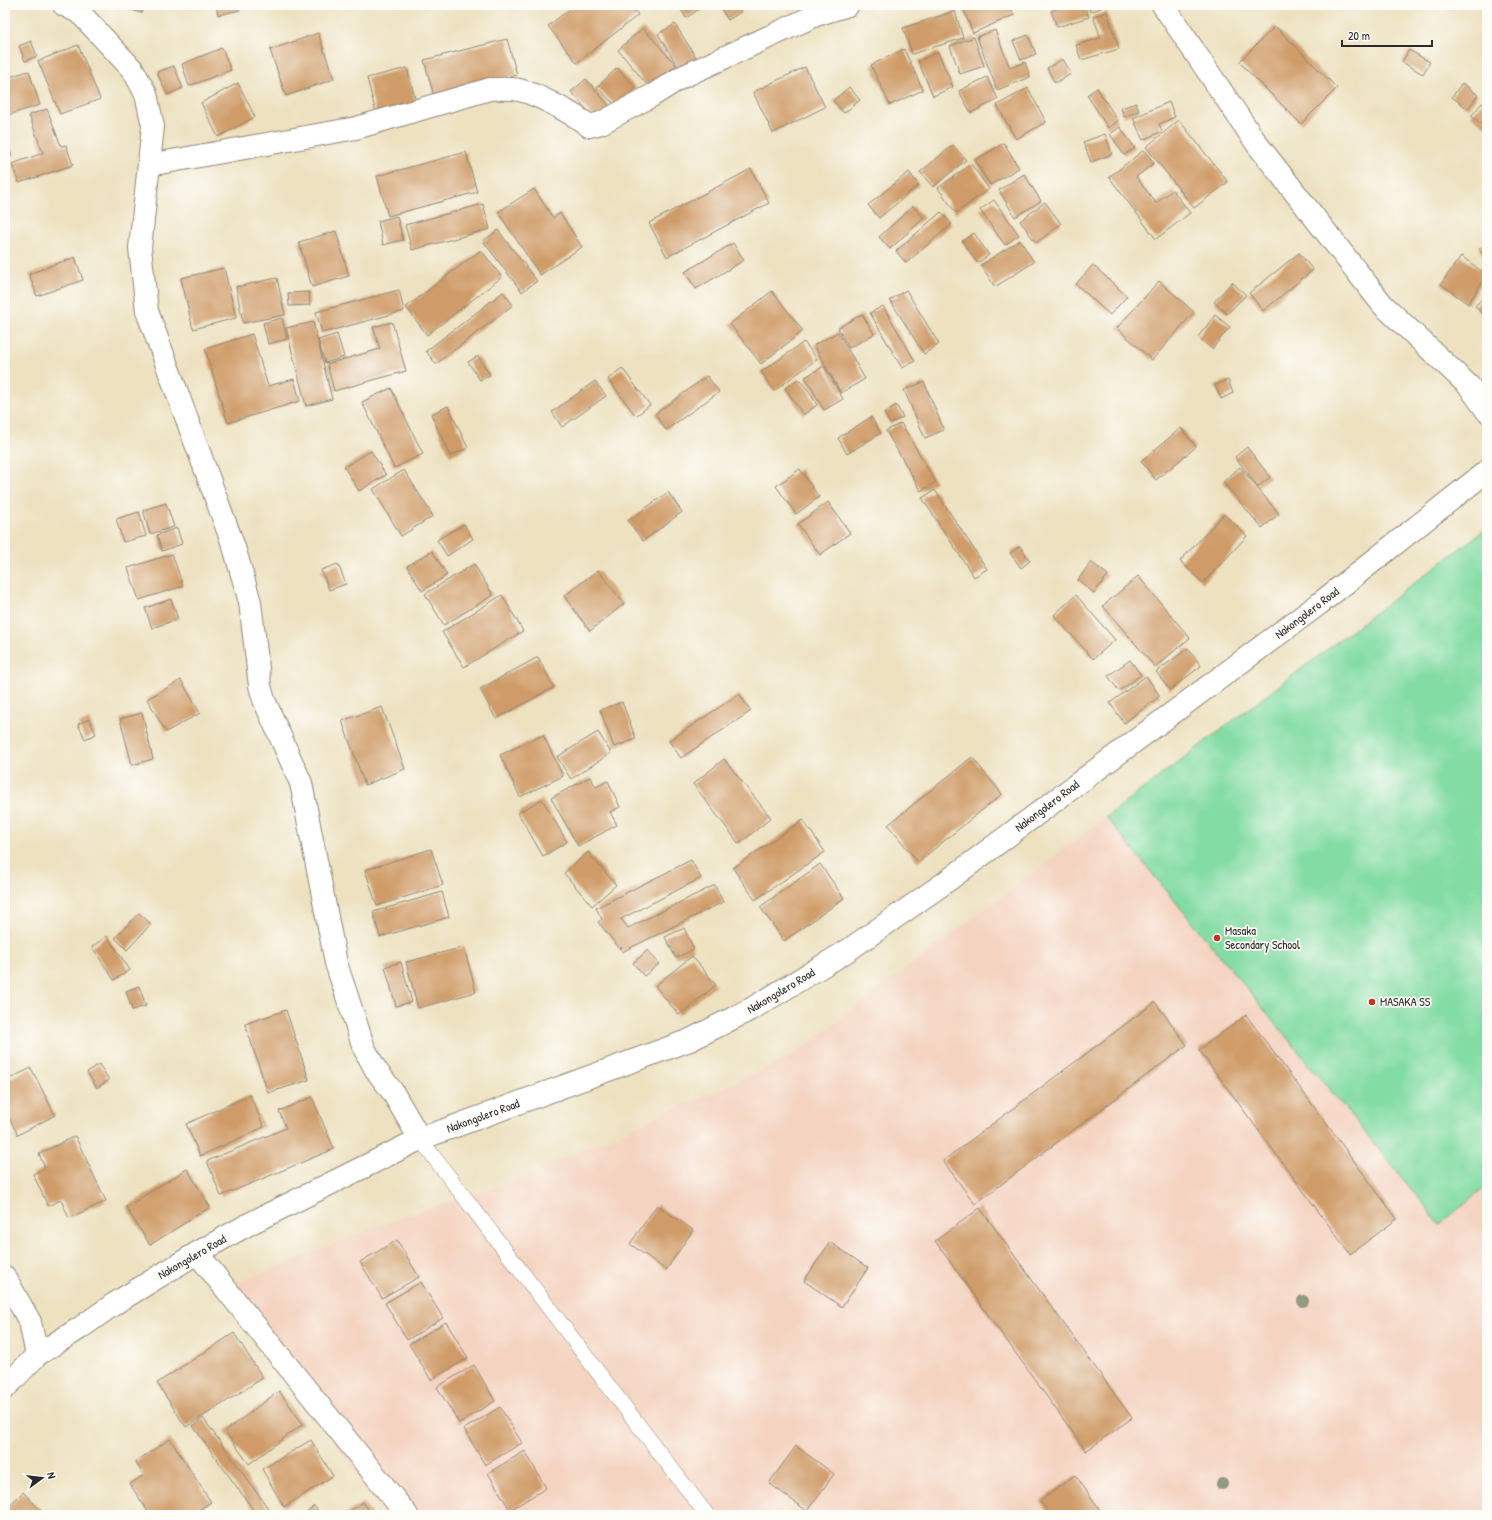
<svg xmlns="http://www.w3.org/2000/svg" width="1492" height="1520" viewBox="0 0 1492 1520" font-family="'Patrick Hand',sans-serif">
<rect width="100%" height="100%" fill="#fdfcf7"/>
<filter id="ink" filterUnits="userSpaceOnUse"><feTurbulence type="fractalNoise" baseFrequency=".025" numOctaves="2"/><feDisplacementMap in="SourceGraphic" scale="8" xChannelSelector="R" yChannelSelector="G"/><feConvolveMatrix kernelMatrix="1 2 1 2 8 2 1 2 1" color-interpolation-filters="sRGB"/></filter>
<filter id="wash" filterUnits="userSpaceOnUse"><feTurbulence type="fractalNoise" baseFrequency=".012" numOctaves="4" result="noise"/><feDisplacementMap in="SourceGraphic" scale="16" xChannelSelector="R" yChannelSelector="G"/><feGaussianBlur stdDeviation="0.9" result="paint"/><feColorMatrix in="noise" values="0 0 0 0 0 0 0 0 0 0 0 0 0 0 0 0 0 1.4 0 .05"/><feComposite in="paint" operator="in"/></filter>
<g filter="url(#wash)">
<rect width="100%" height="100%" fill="#ede1c0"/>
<path fill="#f4d3c0" d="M1487,528V1515H384L229,1286L401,1217L509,1183L787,1059Z"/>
<path fill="#82dca3" stroke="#568467" d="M1487,528V1186L1440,1224L1106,817Z"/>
<g id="blocks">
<path fill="#cf9b68" d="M114,5H144L142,13Z
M216,5H239L240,10L218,15Z
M575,5H631L638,15L577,63L548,26Z
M678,5H705L686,18Z
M719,5H736L741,12L728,20Z
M977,5H1009L1014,15L973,33L964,11Z
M1068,5H1084L1089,17L1057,27L1051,11Z
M1088,5H1100L1101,8L1090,12Z
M955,11L963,38L912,54L903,28Z
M1107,12L1119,49L1081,60L1076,45L1101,38L1093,16Z
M675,24L699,62L682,73L658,34Z
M1275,26L1337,88L1301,124L1239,62Z
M643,28L676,65L650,88L618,50Z
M995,30L1010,68L1025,62L1030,77L997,90L977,37Z
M318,33L334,79L286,96L270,50Z
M1028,35L1036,54L1021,60L1013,41Z
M974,37L984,66L960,74L950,46Z
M507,39L517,75L434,96L424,60Z
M31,41L37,56L25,61L19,46Z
M78,45L100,99L60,114L38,61Z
M222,48L231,70L189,86L182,64Z
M904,49L923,90L890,105L871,65Z
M1409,50L1430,62L1423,74L1402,62Z
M938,52L953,87L933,96L918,61Z
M1063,59L1071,74L1055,83L1047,68Z
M174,66L183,88L167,95L157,72Z
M805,67L825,107L773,133L753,92Z
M407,68L417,106L377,117L367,78Z
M617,68L636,88L617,107L597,87Z
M29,71L40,105L5,116V78Z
M987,77L998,99L971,113L959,91Z
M586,79L613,110L599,123L571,92Z
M238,83L255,117L218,137L201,103Z
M1462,83L1478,95L1468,109L1452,97Z
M849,87L860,100L844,113L833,101Z
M1028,88L1046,122L1016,139L997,105Z
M1097,88L1118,121L1108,128L1087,95Z
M1169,102L1175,117L1159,124L1162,131L1143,140L1133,118Z
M1136,103L1139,111L1124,117L1121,108Z
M1482,103L1487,107V128L1471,116Z
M47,109L61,146L66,145L73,165L19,183L12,164L43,153L29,115Z
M1179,120L1228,182L1194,208L1146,147Z
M1120,127L1135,148L1124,155L1110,134Z
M1105,134L1112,154L1091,162L1083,142Z
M5,135L12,156L5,158Z
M1004,143L1019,168L990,185L975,160Z
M953,145L966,160L933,187L920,172Z
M1144,150L1154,163L1136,177L1156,203L1173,190L1190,213L1156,239L1109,177Z
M466,152L477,192L388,216L377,176Z
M971,164L989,189L956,213L938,188Z
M751,169L769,203L667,257L649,223Z
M909,172L919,185L879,218L868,205Z
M1024,174L1041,201L1015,217L999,190Z
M534,189L553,218L560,213L582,247L540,275L498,212Z
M994,200L1019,235L1005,245L980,210Z
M1045,202L1061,224L1036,243L1020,221Z
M483,204L490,229L412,250L405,225Z
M913,206L924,218L890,249L879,237Z
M941,212L952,224L906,263L896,251Z
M397,216L403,240L383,245L378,221Z
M498,230L537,281L522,292L483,241Z
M336,231L349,276L312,287L299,242Z
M974,233L989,255L977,263L962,241Z
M1020,240L1034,262L995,287L981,265Z
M733,243L744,260L696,289L685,272Z
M1487,243V260L1479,249Z
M481,250L502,277L427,335L406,307Z
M1299,253L1313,270L1263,311L1249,293Z
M1461,256L1487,275L1468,304L1441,284Z
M75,257L83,280L37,296L29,274Z
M1093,265L1127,296L1110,315L1076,284Z
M224,268L236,318L193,329L181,278Z
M277,278L285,315L243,323L236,287Z
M1159,281L1194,312L1152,360L1117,328Z
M1232,282L1246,295L1227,314L1214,302Z
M399,290L404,311L322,333L316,312Z
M906,290L939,344L924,354L890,300Z
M772,291L803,331L761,364L730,324Z
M309,292L310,305L289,306L288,293Z
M503,292L513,305L436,364L426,351Z
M1487,294V319L1475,306Z
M883,306L915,361L902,368L870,313Z
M862,314L874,334L849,348L838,328Z
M1215,315L1230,327L1212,349L1198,337Z
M282,318L287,339L268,344L263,323Z
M313,322L332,399L306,406L286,328Z
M392,322L406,371L334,391L327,364L380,349L373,327Z
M838,332L865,379L841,393L814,345Z
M252,334L268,386L294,379L300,401L228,423L205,349Z
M337,334L344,357L325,363L318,340Z
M804,342L817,359L774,391L761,372Z
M478,356L490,375L480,380L468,362Z
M824,366L843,399L824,410L805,377Z
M622,368L650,405L636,416L608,379Z
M707,376L719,392L666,430L655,414Z
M798,379L808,390L817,405L803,415L785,388Z
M1228,380L1233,393L1221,399L1215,385Z
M595,381L606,396L562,427L552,412Z
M924,382L944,430L925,438L904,390Z
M391,388L423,454L394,468L362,402Z
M896,405L903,417L890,424L884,413Z
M448,406L468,448L450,456L431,414Z
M871,417L881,433L847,454L838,438Z
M901,423L936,482L921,491L886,431Z
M1181,428L1196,447L1156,480L1141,461Z
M1247,447L1270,477L1258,487L1235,457Z
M371,451L386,475L359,491L344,467Z
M1240,467L1279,514L1262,528L1223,482Z
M800,469L819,497L796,514L776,486Z
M404,470L433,516L401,536L373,489Z
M935,490L987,569L974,577L922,498Z
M668,492L682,512L643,541L628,521Z
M828,502L850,533L820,555L798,524Z
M166,503L174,527L150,534L143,510Z
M139,512L146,536L123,542L116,519Z
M1224,514L1247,536L1203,583L1180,561Z
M464,524L473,539L447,556L437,540Z
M177,528L182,544L162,551L157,535Z
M1020,546L1030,561L1021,568L1010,553Z
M432,551L447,575L422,591L407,566Z
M172,554L183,586L139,600L128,568Z
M1091,562L1108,575L1094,593L1078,580Z
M338,564L346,584L329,590L321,570Z
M474,564L493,595L444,625L425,594Z
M598,570L624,604L590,631L564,596Z
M1138,576L1190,638L1155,667L1103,606Z
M502,595L523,631L464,667L442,632Z
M1076,595L1115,640L1093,659L1054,615Z
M171,599L178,619L152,628L145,608Z
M1188,648L1201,666L1170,690L1156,672Z
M538,657L554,687L496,719L480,689Z
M1130,660L1141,675L1119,691L1108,676Z
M1146,676L1160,696L1124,723L1110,703Z
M181,680L200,713L166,732L147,699Z
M739,694L751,711L681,758L669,741Z
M622,702L636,739L614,747L600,710Z
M382,707L405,769L365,785L342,721Z
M142,713L153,759L132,765L120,719Z
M89,719L96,734L85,739L78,724Z
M598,732L611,753L571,779L557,757Z
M543,735L563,776L520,797L500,755Z
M972,757L1002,794L918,862L888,825Z
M724,759L771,818L739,844L693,784Z
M590,777L596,787L608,781L620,807L610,812L617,825L578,846L551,798Z
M542,799L567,842L543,856L518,813Z
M803,820L825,852L755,900L733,868Z
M431,849L443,885L377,906L365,870Z
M588,852L616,885L592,906L564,873Z
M691,860L701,878L621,919L628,928L715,885L723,902L622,952L621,947L620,949L598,922L602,919L596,908Z
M820,864L844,898L784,941L760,907Z
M442,892L449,917L380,937L373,912Z
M139,913L151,924L127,950L115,938Z
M684,928L694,949L676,958L665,937Z
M107,936L130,970L114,980L92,947Z
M464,947L476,992L418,1008L406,962Z
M648,950L659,964L644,976L633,963Z
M692,956L716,985L679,1015L655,986Z
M401,962L412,1002L396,1006L385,967Z
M139,986L146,1006L132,1010L126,991Z
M1155,1002L1187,1045L975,1204L943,1161Z
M286,1010L309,1080L268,1093L245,1024Z
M1246,1015L1397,1219L1350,1254L1199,1050Z
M99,1064L109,1080L97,1088L87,1072Z
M31,1068L55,1115L18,1135L5,1110V1081Z
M250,1095L264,1127L200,1156L186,1124Z
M312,1097L334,1149L221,1196L207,1161L286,1128L279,1111Z
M75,1136L106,1201L69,1218L61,1200L48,1206L33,1174L45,1168L39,1154Z
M187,1169L210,1207L150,1245L126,1207Z
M657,1205L693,1230L666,1270L630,1244Z
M980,1208L1132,1418L1086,1451L935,1241Z
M397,1240L419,1277L382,1298L360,1262Z
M830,1242L868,1268L842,1307L804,1281Z
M421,1282L443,1318L407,1340L385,1303Z
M446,1322L468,1358L431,1380L409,1344Z
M234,1333L263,1378L186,1427L157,1383Z
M474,1365L495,1401L459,1423L437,1387Z
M279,1391L303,1424L249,1464L225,1431Z
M500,1407L522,1443L485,1465L464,1429Z
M203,1418L273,1515H257L193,1426Z
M170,1439L211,1502L191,1515H150L130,1484L144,1475L135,1462Z
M311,1440L333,1476L284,1507L262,1469Z
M796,1446L834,1474L807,1511L769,1483Z
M525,1451L546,1488L510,1510L488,1473Z
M1075,1475L1104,1515H1051L1040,1501Z
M23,1492L45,1515H5V1510Z
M363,1502L372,1515H344Z
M314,1506L321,1515H304Z"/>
</g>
</g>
<g filter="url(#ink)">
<use href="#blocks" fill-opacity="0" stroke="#8c8676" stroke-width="1"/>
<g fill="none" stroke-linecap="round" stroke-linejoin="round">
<g stroke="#8c8676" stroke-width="16">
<path id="lane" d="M420,1139L707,1515"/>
</g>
<g stroke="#8c8676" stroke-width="24">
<path id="street" d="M64,5L80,13L133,70L146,94L153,126L140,248L147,311L234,547L250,602L260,686L264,700L301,783L336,963L364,1048L376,1070L392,1091L420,1139
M1163,5L1257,144L1383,305L1469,386L1487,411
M149,165L356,128L490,89C500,89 509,88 519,90C535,93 576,115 589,126L601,123L653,95L680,78L747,47L816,15L848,5
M197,1253L407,1515
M5,1277L30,1322L37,1355
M5,1388L37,1355L80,1328L114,1304L197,1253L249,1224L420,1139L690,1040L753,1008L847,951L943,884L1319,604L1487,471"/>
</g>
<use href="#lane" stroke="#fff" stroke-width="15"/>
<use href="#street" stroke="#fff" stroke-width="22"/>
</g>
<g fill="#919a82">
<circle cx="1303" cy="1301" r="6"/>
<circle cx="1222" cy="1484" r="6"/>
</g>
</g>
<g fill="#c8321e" stroke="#fdfcf7" stroke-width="1.5">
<circle cx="1217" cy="938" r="4"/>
<circle cx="1372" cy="1002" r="4"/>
</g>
<g text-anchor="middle" stroke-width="3.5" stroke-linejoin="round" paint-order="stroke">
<g font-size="12" fill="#2b2b2b" stroke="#fdfcf7">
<text transform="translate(1307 613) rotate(-37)" y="4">Nakongolero Road</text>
<text transform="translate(1047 806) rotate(-37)" y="4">Nakongolero Road</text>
<text transform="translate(781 991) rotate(-31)" y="4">Nakongolero Road</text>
<text transform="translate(483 1116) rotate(-20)" y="4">Nakongolero Road</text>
<text transform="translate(192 1257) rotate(-30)" y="4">Nakongolero Road</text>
</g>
<g font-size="12" fill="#2b2b2b" stroke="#fdfcf7" text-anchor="start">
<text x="1225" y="935">Masaka<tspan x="1225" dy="14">Secondary School</tspan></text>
<text x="1380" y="1006">MASAKA SS</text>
</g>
</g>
<rect width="1492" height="1520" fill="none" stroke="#fdfcf7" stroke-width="20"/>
<g transform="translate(42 1478) rotate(75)" stroke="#fdfcf7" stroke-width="3" paint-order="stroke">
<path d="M0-3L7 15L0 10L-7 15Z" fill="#2b2b2b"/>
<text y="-6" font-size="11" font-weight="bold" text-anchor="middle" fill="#2b2b2b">N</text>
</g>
<path d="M1342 40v6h90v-6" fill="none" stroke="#2b2b2b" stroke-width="2"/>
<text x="1348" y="40" font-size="12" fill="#2b2b2b" stroke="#fdfcf7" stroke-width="3" paint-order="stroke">20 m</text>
</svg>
